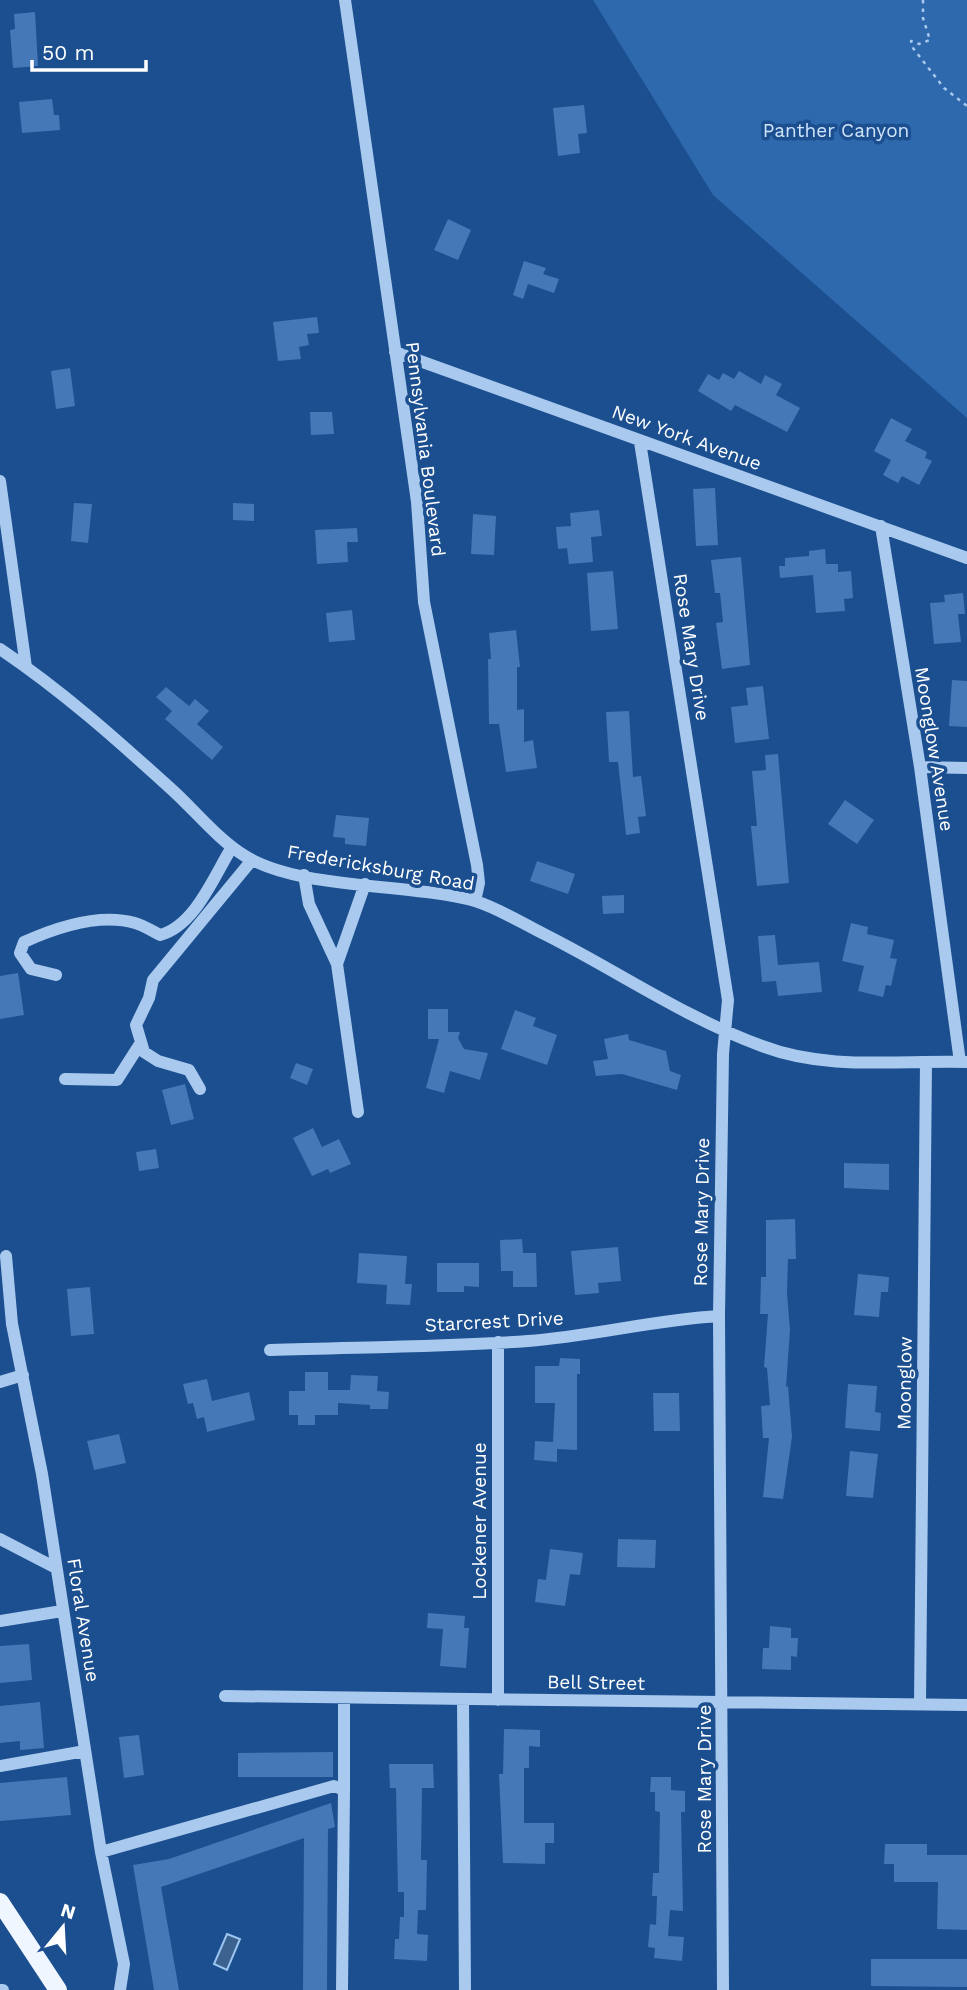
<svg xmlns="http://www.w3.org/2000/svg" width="967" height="1990" viewBox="0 0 967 1990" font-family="'Work Sans',sans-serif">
<rect width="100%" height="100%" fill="#1b4f8f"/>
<path fill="#2e69ad" d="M593,0H967V418L713,195Z"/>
<path fill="#3c6290" stroke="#9cc4f0" stroke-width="2" d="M227,1934L240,1939L227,1970L214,1964Z"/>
<path fill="#4478b7" d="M35,12L38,66L13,68L10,30L15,29L14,14Z
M52,99L54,115H59L60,130L22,133L19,102Z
M584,105L587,133L578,134L580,153L558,156L553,108Z
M448,219L471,230L458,260L434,250Z
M524,261L546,268L543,274L559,279L554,293L528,284L523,299L513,295Z
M317,317L319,333L307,334L309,345L299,347L301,359L278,361L273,322Z
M70,368L75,406L56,409L51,371Z
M739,371L761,384L765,375L782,384L776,395L800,408L787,432L735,405L731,411L698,391L708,374L719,380L723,373L734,379Z
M310,412H332L334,434L311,435Z
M891,418L912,429L905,441L927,452L925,458L932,461L919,485L902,476L898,483L883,475L891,460L874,451Z
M715,488L718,545L696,546L693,489Z
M74,503L92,504L88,543L71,541Z
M233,503L254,504V521L233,520Z
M599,510L602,536L591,537L593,562L569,564L567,548L558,549L556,527L571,526L570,513Z
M473,514L496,516L494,555L471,554Z
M357,528L358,542H347L348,562L317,564L315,530Z
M825,549L826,564H838V572L851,571L853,598L844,599L845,611L816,613L813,575L780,578L779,566H785V558L809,556V551Z
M741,557L750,665L722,669L716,623L723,622L720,593H715L711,560Z
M613,571L618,629L591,631L587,573Z
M963,593L965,614H958L961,642L934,644L930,603L945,602L944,595Z
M352,610L355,640L329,642L326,613Z
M516,630L520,667H517V710L524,709V742L533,740L537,768L506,772L499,724H489L488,659H491L489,633Z
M952,680L967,681V727L949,726Z
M763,686L769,739L735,743L731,707L748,705L746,688Z
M166,687L189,706L195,699L209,711L197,724L223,747L212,760L165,719L172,711L156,697Z
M629,711L633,777L641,776L646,816L638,817L640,833L626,835L618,762H609L606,712Z
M778,754L789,883L757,886L751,826H757L752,771L766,770L765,755Z
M845,800L874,820L857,844L828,824Z
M336,815L369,818L366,846L345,844V838L333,837Z
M537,861L575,874L568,894L530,881Z
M624,895V913L603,914L602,896Z
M851,923L868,927L867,934L894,940L890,958L897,959L891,986L886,985L883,997L858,991L864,966L842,961Z
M775,935L778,965L819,962L822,992L778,996L776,981L762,982L758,936Z
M18,973L24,1015L0,1019V976Z
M428,1009H448V1032H460L458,1038L464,1049L488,1053L480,1080L450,1071L444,1093L426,1088L439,1039H428Z
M515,1010L536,1018L533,1026L557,1035L547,1065L501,1049Z
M628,1034L629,1040L666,1051L670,1071L681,1075L677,1090L622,1074L596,1076L593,1061L608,1059L604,1039Z
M296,1063L313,1069L307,1085L290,1078Z
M185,1084L194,1119L171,1125L162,1090Z
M313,1128L322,1147L339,1139L351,1164L330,1173L328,1169L312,1176L293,1138Z
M156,1149L159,1168L139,1171L136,1152Z
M844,1163L889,1164V1190L844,1188Z
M795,1219L796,1259H788L787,1293L790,1330L786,1387L788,1386L792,1437L783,1499L763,1497L769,1438H763L761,1406L770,1405L767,1368L764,1367L768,1314H760L761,1277H766V1220Z
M522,1239L523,1253H536L537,1287H513V1271H501L500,1240Z
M618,1247L621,1281L598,1283L599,1293L575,1295L571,1251Z
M359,1253L407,1256L405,1284H412L410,1305L386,1304L387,1285L357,1283Z
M437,1263H479V1287L464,1286V1292H437Z
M858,1274L889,1277L888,1292H881L879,1317L854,1315Z
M90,1287L94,1334L71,1336L67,1289Z
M560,1358L580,1359V1374H577V1450L557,1449V1462L534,1460L535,1441L553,1442L555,1403H535V1366H559Z
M305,1372H328V1390H350L351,1375L378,1376L377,1391L389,1392L388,1409H370V1405L338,1403V1415H315V1425H298V1415H289V1391H305Z
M207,1379L212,1401L249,1392L255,1420L207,1432L204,1417L197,1419L193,1403L188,1404L183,1384Z
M848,1384L877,1386L875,1412L881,1413L880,1431L845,1428Z
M653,1393H679L680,1431H654Z
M119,1434L126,1463L94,1470L87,1441Z
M850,1451L878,1454L873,1498L846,1496Z
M618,1539L656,1540L655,1568L617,1567Z
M550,1549L583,1553L580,1575L570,1574L565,1606L535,1602L538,1579L546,1580Z
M428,1613L465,1616L464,1628H469L466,1668L440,1666L443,1629L427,1628Z
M770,1626L791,1628V1638H798L797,1657L791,1656V1670L762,1669L763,1648H769Z
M29,1644L32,1680L0,1683V1646Z
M40,1702L44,1748L20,1750V1741L0,1743V1706Z
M504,1729L540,1730V1747L529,1746V1768H524V1823H554V1843H545V1864L503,1863L499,1774H503Z
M139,1735L144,1775L124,1778L119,1737Z
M333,1752V1777H238V1753Z
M389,1764H433L434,1788H422L421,1860H427L426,1910H418L417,1934L428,1935L427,1961L394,1959L395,1939H399L400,1917H404V1892H398L396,1788H390Z
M67,1777L71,1815L0,1821V1783Z
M651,1777H671V1790L685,1791V1812H681L683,1911L670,1910L668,1936L684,1937L682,1961L654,1958L655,1948L648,1947L650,1924L656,1925L657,1896H652L653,1873H659L660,1812L655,1811V1792H650Z
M331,1803L335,1827L328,1829L327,1990H303L304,1838L161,1887L179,1990H154L133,1865L169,1859Z
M885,1844H927V1855H967V1930L937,1929L938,1882H894V1864H884Z
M871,1959H967V1987L871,1986Z"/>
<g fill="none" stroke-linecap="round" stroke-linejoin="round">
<path stroke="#a9c9ee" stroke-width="2.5" stroke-dasharray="3.5 5" stroke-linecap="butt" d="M923,0V18L930,40L919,44L911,41L913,48L944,88L967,106"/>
<path stroke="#a9c9ee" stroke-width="12" d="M345,0L417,502L424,602L477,865L479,883L475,901
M395,352L967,558
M640,442L728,1000L723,1054L719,1316L723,1990
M0,481L26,667
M881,526L920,767L960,1062
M0,649C61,690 115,738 169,787C194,809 217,839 245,856C300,890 410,883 475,901C498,908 522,923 544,934C616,970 685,1018 762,1046C827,1071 899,1060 967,1062
M920,767L967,768
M304,875L309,904L337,964L358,1112
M337,964L365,884
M56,975L31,969L20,953L24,942C55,928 100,913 135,923C143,925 152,931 160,935C195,926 214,876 232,847
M65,1079L117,1080L140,1044
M200,1089L189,1070L158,1061L144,1052L136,1025L149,998L153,980L252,860
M6,1256L12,1324L42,1474L101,1852L124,1964L120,1990
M498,1342V1700
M270,1350C356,1347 442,1347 528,1341C593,1336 653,1320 719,1316
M0,1382L23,1375
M0,1539L56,1568
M0,1621L62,1611
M225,1696L967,1705
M463,1700L465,1990
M920,1704L926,1062
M0,1766L85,1751
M344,1790V1698
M101,1852L334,1786L344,1790L342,1990
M0,1990H3"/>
<path stroke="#f0f6ff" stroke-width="18" d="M0,1902L58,1990"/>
</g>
<g text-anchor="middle" stroke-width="7" stroke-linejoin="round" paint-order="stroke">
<g font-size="19" fill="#cfe3fa" stroke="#1b4f8f">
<text x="836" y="137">Panther Canyon</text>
</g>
<g font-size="19" fill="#fff" stroke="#1b4f8f">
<text transform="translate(687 437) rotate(20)" y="7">New York Avenue</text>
<text transform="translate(426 449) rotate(83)" y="7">Pennsylvania Boulevard</text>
<text transform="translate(692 647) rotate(81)" y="7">Rose Mary Drive</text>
<text transform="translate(935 749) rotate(81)" y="7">Moonglow Avenue</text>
<text transform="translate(381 867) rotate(10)" y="7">Fredericksburg Road</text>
<text transform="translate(701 1212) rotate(-89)" y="7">Rose Mary Drive</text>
<text transform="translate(494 1321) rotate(-3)" y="7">Starcrest Drive</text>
<text transform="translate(904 1383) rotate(-89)" y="7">Moonglow</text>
<text transform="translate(479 1521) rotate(-90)" y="7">Lockener Avenue</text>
<text transform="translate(84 1620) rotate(81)" y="7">Floral Avenue</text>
<text transform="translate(596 1682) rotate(1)" y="7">Bell Street</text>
<text transform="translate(704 1779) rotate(-90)" y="7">Rose Mary Drive</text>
</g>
</g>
<g transform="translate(63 1927) rotate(18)" stroke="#1b4f8f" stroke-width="5" paint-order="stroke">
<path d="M0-5L12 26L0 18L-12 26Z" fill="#ffffff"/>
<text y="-10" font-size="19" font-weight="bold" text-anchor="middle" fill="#ffffff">N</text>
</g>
<path d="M32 60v10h114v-10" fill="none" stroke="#ffffff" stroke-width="3.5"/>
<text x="42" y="60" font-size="21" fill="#ffffff" stroke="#1b4f8f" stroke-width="5" paint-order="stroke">50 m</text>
</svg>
